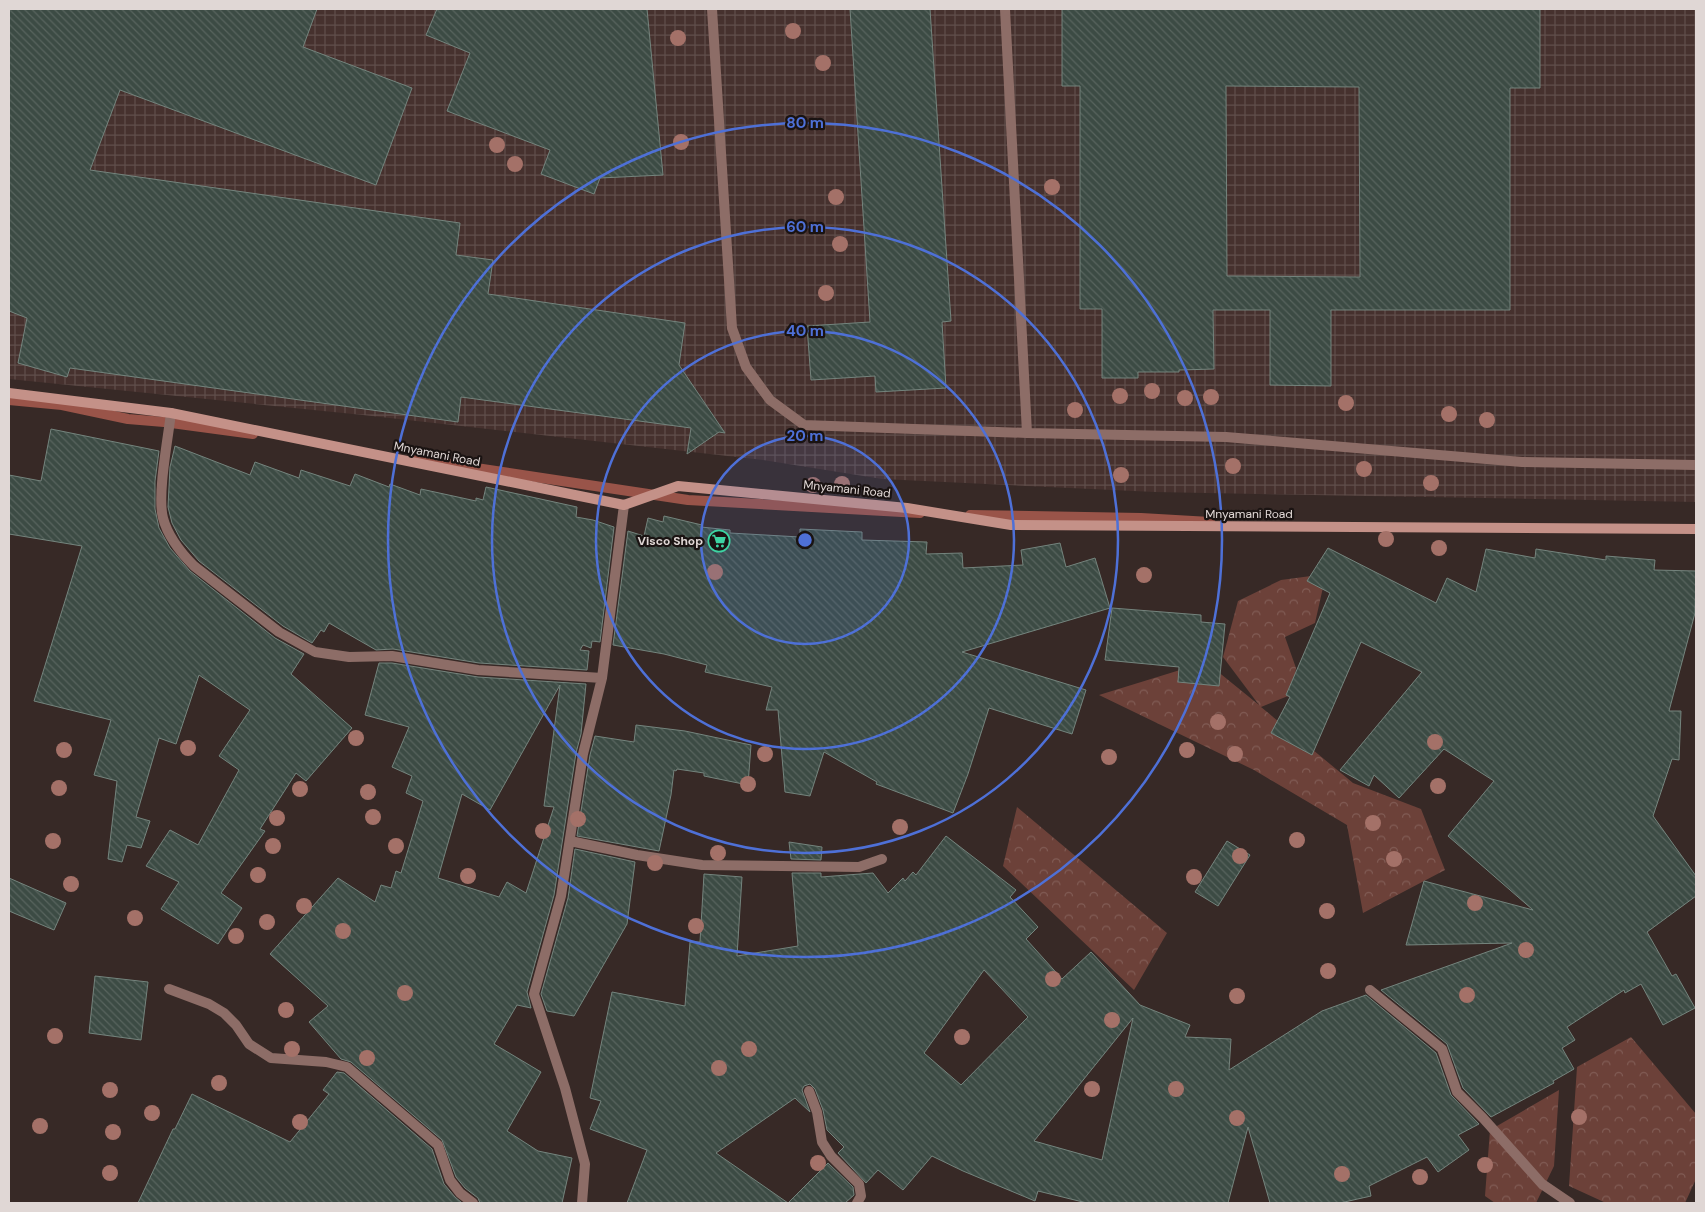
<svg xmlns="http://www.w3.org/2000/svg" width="1705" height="1212" viewBox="0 0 1705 1212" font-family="'DM Sans',sans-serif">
<defs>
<pattern id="industrial-grid" width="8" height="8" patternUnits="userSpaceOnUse" patternTransform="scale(1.25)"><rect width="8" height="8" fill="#46312e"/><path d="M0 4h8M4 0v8" fill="none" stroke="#604e4b"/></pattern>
<pattern id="forest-crowns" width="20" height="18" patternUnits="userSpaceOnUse" patternTransform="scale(1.25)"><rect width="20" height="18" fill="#6c4139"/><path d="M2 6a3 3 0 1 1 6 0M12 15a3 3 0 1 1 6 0" fill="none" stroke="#815c55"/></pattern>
<pattern id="building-back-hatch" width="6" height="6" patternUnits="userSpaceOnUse" patternTransform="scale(1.25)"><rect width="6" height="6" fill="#3c4b44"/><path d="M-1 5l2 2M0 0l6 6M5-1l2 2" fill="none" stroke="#58645e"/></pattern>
</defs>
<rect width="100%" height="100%" fill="#372926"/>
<path fill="url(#industrial-grid)" d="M9,9H1696V502L1155,492L882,479L763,460L363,415L9,379Z"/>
<path fill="url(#forest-crowns)" d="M1326,574L1315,623L1285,637L1296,668L1293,694L1261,707L1353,783L1421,809L1445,870L1363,913L1347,825L1254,770L1099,695L1206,662L1259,705L1223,657L1238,601L1281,580Z
M1017,807L1167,933L1134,990L1003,866Z
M1631,1037L1696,1114V1179L1685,1203H1606L1569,1186L1577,1067Z
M1559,1090L1554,1166L1536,1203H1495L1485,1196L1490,1130Z"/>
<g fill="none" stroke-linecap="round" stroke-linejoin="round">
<path stroke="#995449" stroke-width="10" d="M9,400L62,405L128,419L164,422L253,434
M416,459L688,500L920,513
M970,515L1141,518L1210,522"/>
</g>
<path fill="url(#building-back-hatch)" stroke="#74847d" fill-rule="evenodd" d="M9,9H317L303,47L412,88L376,185L120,90L90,170L460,223L456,255L493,260L488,294L685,323L679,365L725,433L719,432L687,454L691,428L461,397L458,422L70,368L67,377L18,363L27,318L9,311Z
M437,9H647L663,175L600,178L594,194L541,174L550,150L447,111L470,53L426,35Z
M850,9H930L951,321L942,322L946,388L876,392L875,376L811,380L807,326L870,322Z
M1062,9H1540V88H1510V310H1331V386L1270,385V310H1213L1214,369L1179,370V372H1138V378H1102V309H1080V86H1062ZM1226,86L1359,87L1360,277L1227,276Z
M51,429L159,451L155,481V509L159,528L170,548L190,571L275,638L304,654L291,674L352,728L306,781L296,773L260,829L265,831L221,893L242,908L218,944L161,909L179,882L146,866L170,830L198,845L239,770L219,756L250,710L199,675L176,744L159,738L136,817L150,821L141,848L127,845L122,862L108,859L117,781L94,775L111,720L34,701L82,546L9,534V475L41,481Z
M175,446L250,475L255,462L299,478L301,470L350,486L355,474L389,487L390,484L420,495L421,489L476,501V498L483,500L486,487L577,507L576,517L593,520L614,527L600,642L592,641L591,648L583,645L580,650L589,651L587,670L479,663L393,649L376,650L329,623L324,632L321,630L312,643L283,626L199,561L181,540L172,523L168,507L170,467Z
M664,516L702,525L701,527L730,530V533L800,537V529L862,532V540L927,542L926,554L962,553L963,568L1023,565L1021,550L1060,543L1066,567L1095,558L1110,608L962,652L1086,690L1072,734L989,708L968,774L953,813L876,784L877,782L824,752L810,796L785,792L778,710H766L772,687L705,672L707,665L664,654L613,645L628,531L644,536L648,518L663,522Z
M1328,548L1436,603L1447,578L1476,592L1486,549L1535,558L1536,549L1606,560V556L1655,560L1654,570L1696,571L1695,613L1669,711H1681L1679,760L1672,759L1653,816L1696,876V896L1647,932L1672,976L1676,974L1695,1008L1663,1025L1641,984L1625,993L1624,990L1567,1027L1575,1040L1562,1048L1574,1069L1553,1081L1554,1083L1491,1117L1463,1088L1447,1044L1381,990L1512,943L1406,945L1424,881L1533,910L1448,836L1494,781L1444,749L1399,798L1374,775L1369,786L1340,770L1422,672L1361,642L1312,755L1271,733L1290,697L1286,695L1330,593L1307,581Z
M1112,608L1201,615V622L1225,624L1219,686L1178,682L1179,667L1105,660Z
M379,663H392L478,677L586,684L581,734L576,753L554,895L527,992L531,1008L517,1005L494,1044L541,1072L507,1131L538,1151L572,1158L562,1203H480L478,1198L465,1188L456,1177L442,1140L351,1062L341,1059L309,1022L328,1006L270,954L338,878L375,902L381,885L391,888L396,871L401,873L423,801L406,793L412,776L392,767L409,727L365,715ZM560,685L544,806L554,807L526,893L507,882L499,897L438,878L462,794L490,810Z
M636,725L685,731L751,745L748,785L704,776V773L677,769L676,771L674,770L671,795L659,851L577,836L590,755L595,736L634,742Z
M946,836L1016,890L1010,897L1038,927L1026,939L1062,979L1091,952L1140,1005L1190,1025L1185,1037L1231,1039L1229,1070L1322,1011L1366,995L1436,1053L1451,1095L1479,1124L1458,1135L1469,1150L1438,1172L1427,1157L1369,1186L1371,1196L1340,1203H1270L1248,1127L1228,1203H1087L1038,1191L1035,1201L963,1171L932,1156L903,1190L878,1170L866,1183L838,1153L844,1147L827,1130L823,1110L815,1089L810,1084L804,1086L802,1090L810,1112L795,1098L716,1153L788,1203L828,1163L853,1187L854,1195L845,1203H627L647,1150L590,1129L601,1101L590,1098L612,992L685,1006L690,942H700L704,874L742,877L737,956L798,946L792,873H821V877L873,873L888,893L903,878L905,881L913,872L916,875ZM984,970L1028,1017L961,1085L924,1053ZM1133,1018L1102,1160L1034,1141Z
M1227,841L1250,855L1218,906L1195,892Z
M789,842L822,847L821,860L791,859Z
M575,849L635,862L627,924L574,1016L547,1011L541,994L568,898Z
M9,878L66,903L54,930L9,911Z
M95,976L148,982L141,1040L89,1033Z
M337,1072L344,1073L432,1149L444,1184L455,1197L462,1203H138L173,1129H175L192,1094L290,1142L329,1094L323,1090Z"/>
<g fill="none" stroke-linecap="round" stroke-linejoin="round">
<path stroke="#8d6d67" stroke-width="10" d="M712,9L732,328L746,367L770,400L804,425L1027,433L1226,437L1522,462L1696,465
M1005,9L1027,433"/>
<path stroke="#8d6d67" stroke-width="10" d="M171,413C168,439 157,495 163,518C168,537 180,552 194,566L279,632L315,652L349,657L392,656L478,670L602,678
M570,841L637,855L702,865L859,867L882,859
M169,989L209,1004L224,1013L236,1025L249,1044L271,1058L326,1062L347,1067L438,1145L450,1180L460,1193L473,1203
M1370,990L1442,1049L1457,1092L1483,1118L1542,1184L1570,1203
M809,1091L817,1112L822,1142L831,1156L859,1184L861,1196L857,1203
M582,1203L585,1164L565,1088L534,994L561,896L583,754L602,678L624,505"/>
<path stroke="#c49188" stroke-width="10" d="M9,393L171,413L624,505L678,486L907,508L1011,525L1696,529"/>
</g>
<g fill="#a47168">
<circle cx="793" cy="31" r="8"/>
<circle cx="678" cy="38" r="8"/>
<circle cx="823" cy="63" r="8"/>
<circle cx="681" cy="142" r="8"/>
<circle cx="497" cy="145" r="8"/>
<circle cx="515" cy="164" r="8"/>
<circle cx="1052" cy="187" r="8"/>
<circle cx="836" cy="197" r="8"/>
<circle cx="840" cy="244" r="8"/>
<circle cx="826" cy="293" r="8"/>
<circle cx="1152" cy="391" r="8"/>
<circle cx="1120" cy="396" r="8"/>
<circle cx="1211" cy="397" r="8"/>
<circle cx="1185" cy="398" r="8"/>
<circle cx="1346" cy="403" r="8"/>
<circle cx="1075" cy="410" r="8"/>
<circle cx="1449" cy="414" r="8"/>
<circle cx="1487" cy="420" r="8"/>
<circle cx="1233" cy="466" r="8"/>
<circle cx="1364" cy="469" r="8"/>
<circle cx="1121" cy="475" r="8"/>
<circle cx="1431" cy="483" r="8"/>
<circle cx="842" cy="484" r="8"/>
<circle cx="813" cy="485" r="8"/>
<circle cx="1386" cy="539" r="8"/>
<circle cx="1439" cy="548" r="8"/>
<circle cx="715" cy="572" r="8"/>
<circle cx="1144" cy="575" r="8"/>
<circle cx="1218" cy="722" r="8"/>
<circle cx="356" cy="738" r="8"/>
<circle cx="1435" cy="742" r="8"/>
<circle cx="188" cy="748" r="8"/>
<circle cx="64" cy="750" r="8"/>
<circle cx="1187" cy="750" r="8"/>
<circle cx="765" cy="754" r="8"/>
<circle cx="1235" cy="754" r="8"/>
<circle cx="1109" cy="757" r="8"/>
<circle cx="748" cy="784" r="8"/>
<circle cx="1438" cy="786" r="8"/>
<circle cx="59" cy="788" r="8"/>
<circle cx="300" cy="789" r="8"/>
<circle cx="368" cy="792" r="8"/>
<circle cx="373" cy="817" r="8"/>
<circle cx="277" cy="818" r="8"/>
<circle cx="578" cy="819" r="8"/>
<circle cx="1373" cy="823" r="8"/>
<circle cx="900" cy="827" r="8"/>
<circle cx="543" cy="831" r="8"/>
<circle cx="1297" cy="840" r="8"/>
<circle cx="53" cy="841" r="8"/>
<circle cx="273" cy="846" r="8"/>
<circle cx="396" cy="846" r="8"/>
<circle cx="718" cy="853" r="8"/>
<circle cx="1240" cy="856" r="8"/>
<circle cx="1394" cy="859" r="8"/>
<circle cx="655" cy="863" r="8"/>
<circle cx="258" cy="875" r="8"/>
<circle cx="468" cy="876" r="8"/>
<circle cx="1194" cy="877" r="8"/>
<circle cx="71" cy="884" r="8"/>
<circle cx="1475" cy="903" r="8"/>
<circle cx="304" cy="906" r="8"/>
<circle cx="1327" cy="911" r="8"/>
<circle cx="135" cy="918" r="8"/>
<circle cx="267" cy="922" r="8"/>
<circle cx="696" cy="926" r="8"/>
<circle cx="343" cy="931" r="8"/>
<circle cx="236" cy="936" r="8"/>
<circle cx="1526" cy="950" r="8"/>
<circle cx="1328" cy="971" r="8"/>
<circle cx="1053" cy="979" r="8"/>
<circle cx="405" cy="993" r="8"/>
<circle cx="1467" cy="995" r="8"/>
<circle cx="1237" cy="996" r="8"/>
<circle cx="286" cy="1010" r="8"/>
<circle cx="1112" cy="1020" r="8"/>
<circle cx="55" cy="1036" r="8"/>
<circle cx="962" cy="1037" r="8"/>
<circle cx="292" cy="1049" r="8"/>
<circle cx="749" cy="1049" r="8"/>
<circle cx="367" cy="1058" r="8"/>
<circle cx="719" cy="1068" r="8"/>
<circle cx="219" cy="1083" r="8"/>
<circle cx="1092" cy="1089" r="8"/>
<circle cx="1176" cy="1089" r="8"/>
<circle cx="110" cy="1090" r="8"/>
<circle cx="152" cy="1113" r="8"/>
<circle cx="1579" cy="1117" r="8"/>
<circle cx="1237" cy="1118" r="8"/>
<circle cx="300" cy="1122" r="8"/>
<circle cx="40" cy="1126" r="8"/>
<circle cx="113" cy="1132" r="8"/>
<circle cx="818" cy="1163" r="8"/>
<circle cx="1485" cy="1165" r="8"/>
<circle cx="110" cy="1173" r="8"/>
<circle cx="1342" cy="1174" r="8"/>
<circle cx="1420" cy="1177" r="8"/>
</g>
<circle cx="805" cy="540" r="104" fill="#4e70d7" fill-opacity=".12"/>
<g fill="none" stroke="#4e70d7" stroke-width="2.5">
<circle cx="805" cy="540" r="104"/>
<circle cx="805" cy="540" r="209"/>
<circle cx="805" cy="540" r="313"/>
<circle cx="805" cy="540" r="417"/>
</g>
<defs>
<g id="supermarket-ring" transform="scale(1.125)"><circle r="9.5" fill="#1a1312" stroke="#3dd4a3" stroke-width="1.5"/><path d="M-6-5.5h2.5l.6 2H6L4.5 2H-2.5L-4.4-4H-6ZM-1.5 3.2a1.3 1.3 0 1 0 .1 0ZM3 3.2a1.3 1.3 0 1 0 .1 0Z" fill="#3dd4a3"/></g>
</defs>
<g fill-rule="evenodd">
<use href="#supermarket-ring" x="719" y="541"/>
</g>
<g text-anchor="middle" stroke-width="4.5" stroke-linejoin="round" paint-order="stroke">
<g font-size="12" fill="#e0d7d5" stroke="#1a1312">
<text transform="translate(437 454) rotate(11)" y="4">Mnyamani Road</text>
<text transform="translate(847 489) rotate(6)" y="4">Mnyamani Road</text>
<text x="1249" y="518">Mnyamani Road</text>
</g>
<g font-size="12" font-weight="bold" fill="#e0d7d5" stroke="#1a1312" text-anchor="end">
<text x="703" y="545">Visco Shop</text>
</g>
</g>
<circle cx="805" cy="540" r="8" fill="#4e70d7" stroke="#1a1312" stroke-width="2.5"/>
<g font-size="15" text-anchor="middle" font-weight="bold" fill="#4e70d7" stroke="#1a1312" stroke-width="4.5" stroke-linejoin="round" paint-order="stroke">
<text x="805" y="128">80 m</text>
<text x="805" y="232">60 m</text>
<text x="805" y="336">40 m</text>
<text x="805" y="441">20 m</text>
</g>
<rect width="1705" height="1212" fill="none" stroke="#e0d7d5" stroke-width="20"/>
</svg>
